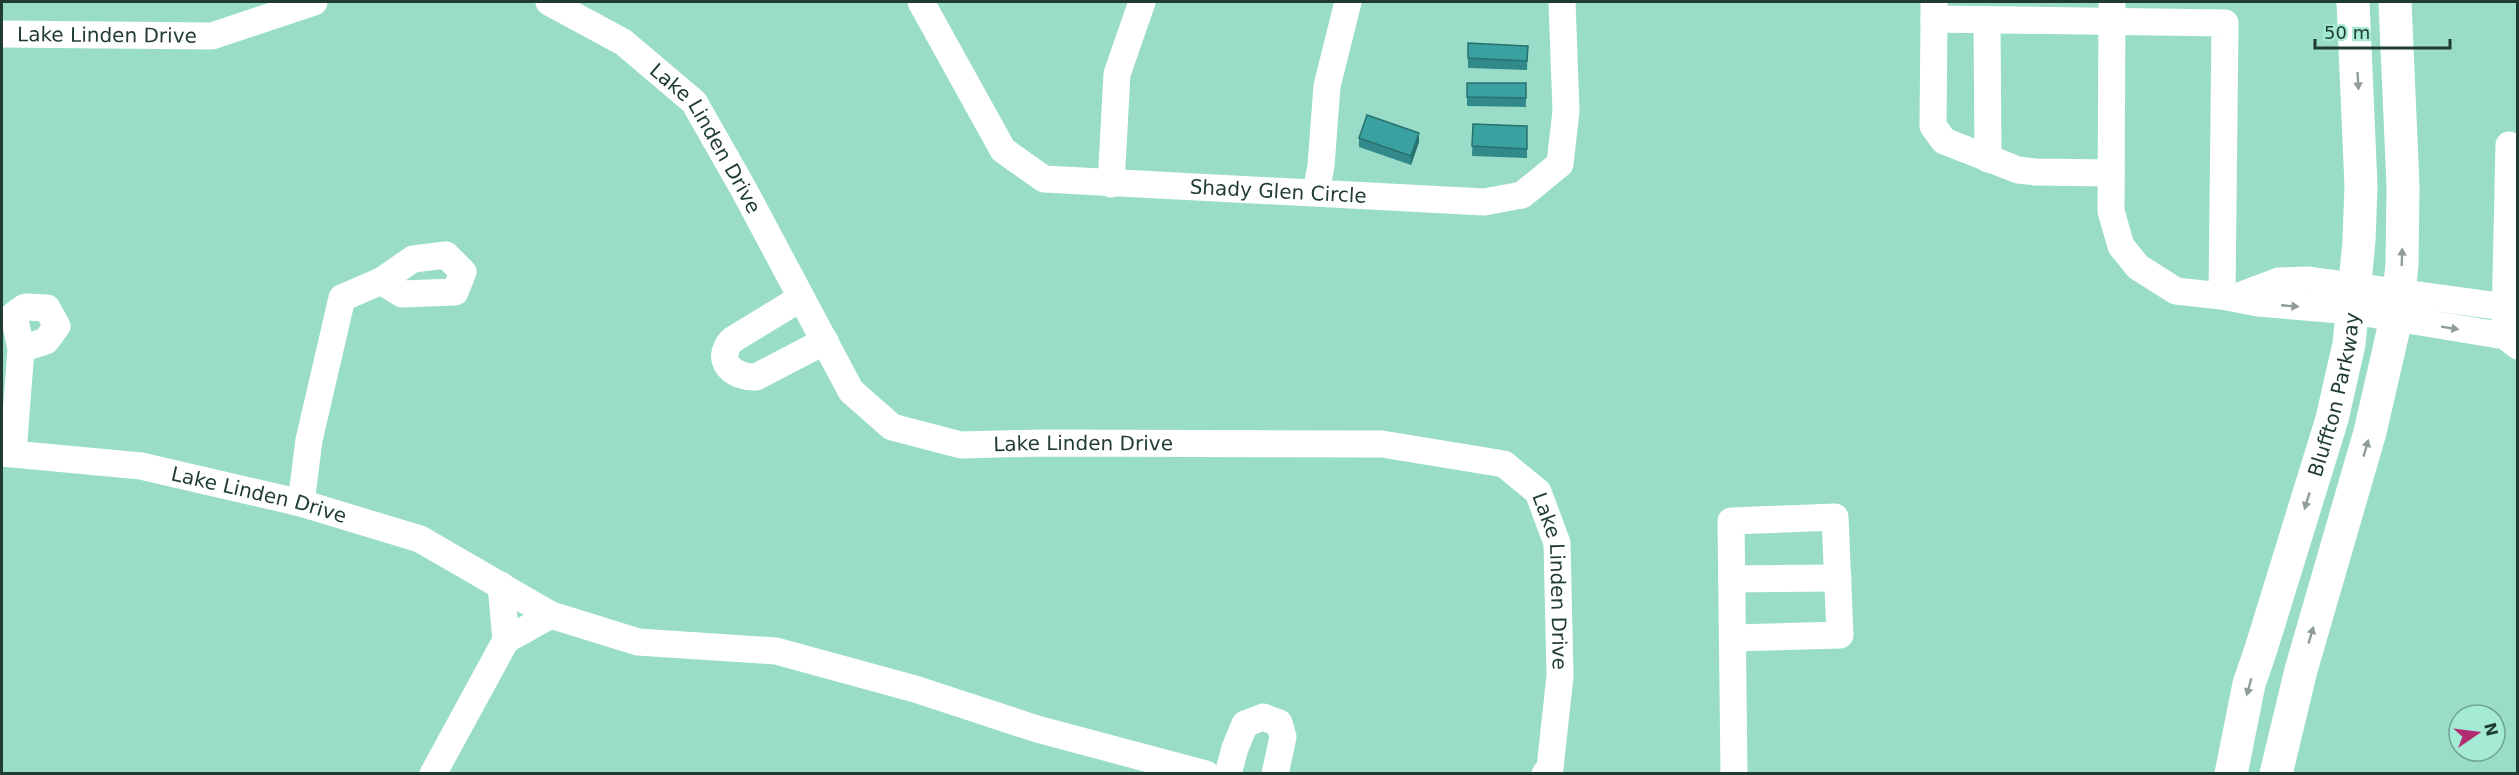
<svg xmlns="http://www.w3.org/2000/svg" width="2519" height="775" viewBox="0 0 2519 775" font-family="'DejaVu Sans',sans-serif">
<rect width="100%" height="100%" fill="#99ddc8"/>
<g fill="none" stroke-linecap="round" stroke-linejoin="round">
<g stroke="#fff" stroke-width="27">
<path id="s1" d="M549,2L623,42L694,102L744,190L851,391L892,427L961,445L1042,443L1382,444L1504,464L1538,492L1557,543L1560,676L1550,768L1545,774"/>
<path id="s2" d="M921,2L1003,150L1044,179L1484,202L1522,195L1560,164L1566,111L1562,2"/>
<path d="M1934,2V19L2225,23L2222,296"/>
<path d="M2112,2L2111,211L2121,246L2138,267L2176,291L2222,296L2258,303L2353,311L2505,336L2518,346"/>
<path d="M1934,19L1933,126L1944,141L2018,170L2036,172L2111,173"/>
<path d="M1987,20L1988,159"/>
<path id="s3" d="M2,34L212,36L314,2"/>
<path d="M1111,184L1117,74L1142,2"/>
<path d="M1316,192L1321,166L1327,86L1348,2"/>
<path d="M801,298L732,340C713,361 734,378 756,377L825,341"/>
<path d="M2234,298L2279,281L2307,280L2505,307L2518,313"/>
<path d="M2505,323L2509,145"/>
<path id="s4" d="M2,453L141,466L301,503L420,539L551,615L638,642L776,651L915,689L1037,729L1206,774"/>
<path d="M13,453L21,349L46,341L57,326L47,308L25,307L14,315L21,349"/>
<path d="M301,503L309,440L342,298L381,281L402,294L455,292L463,272L446,255L413,259L381,281"/>
<path d="M1732,579L1838,578"/>
<path d="M501,585L506,640L551,615"/>
<path d="M1733,638L1840,635L1835,517L1731,521L1734,774"/>
<path d="M433,774L506,640"/>
<path d="M1228,774L1235,748L1245,724L1263,717L1279,723L1283,737L1275,774"/>
</g>
<g stroke="#fff" stroke-width="33">
<path id="s5" d="M2231,774L2249,684L2261,649L2332,419L2349,344L2359,241L2361,186L2353,2"/>
<path d="M2276,774L2301,670L2370,432L2396,319L2402,265L2403,186L2395,2"/>
</g>
</g>
<path fill="#318a89" d="M1468,43L1528,46L1527,70L1468,68Z
M1467,83H1526V107L1467,106Z
M1473,124L1527,126V158L1472,156Z
M1359,138L1419,142L1411,165L1359,147Z"/>
<path fill="#28716f" d="M1419,133V142L1411,165V156Z"/>
<path fill="#39a19f" stroke="#28716f" stroke-width="1.5" d="M1468,43L1528,46L1527,61L1468,58Z
M1467,83H1526V98L1467,97Z
M1367,115L1419,133L1411,156L1359,138Z
M1473,124L1527,126V149L1472,146Z"/>
<defs><path id="oneway-solid" d="M-6-.8H1V-3.2L6.5 0L1 3.2V.8H-6Z" transform="scale(1.5)"/></defs>
<g fill="#8f9d99">
<use href="#oneway-solid" transform="translate(2358 81) rotate(87)"/>
<use href="#oneway-solid" transform="translate(2402 257) rotate(-88)"/>
<use href="#oneway-solid" transform="translate(2290 306) rotate(5)"/>
<use href="#oneway-solid" transform="translate(2450 328) rotate(9)"/>
<use href="#oneway-solid" transform="translate(2366 448) rotate(-74)"/>
<use href="#oneway-solid" transform="translate(2307 501) rotate(107)"/>
<use href="#oneway-solid" transform="translate(2311 635) rotate(-74)"/>
<use href="#oneway-solid" transform="translate(2249 687) rotate(105)"/>
</g>
<g text-anchor="middle" stroke-width="4.5" stroke-linejoin="round" paint-order="stroke">
<g font-size="20" fill="#1f3b33" stroke="#a5ead5">
<text dy="7" stroke="none"><textPath href="#s3" startOffset="105">Lake Linden Drive</textPath></text>
<text dy="7" stroke="none"><textPath href="#s1" startOffset="213">Lake Linden Drive</textPath></text>
<text dy="7" stroke="none"><textPath href="#s2" startOffset="454">Shady Glen Circle</textPath></text>
<text dy="7" stroke="none"><textPath href="#s5" startOffset="394">Bluffton Parkway</textPath></text>
<text dy="7" stroke="none"><textPath href="#s1" startOffset="754">Lake Linden Drive</textPath></text>
<text dy="7" stroke="none"><textPath href="#s4" startOffset="261">Lake Linden Drive</textPath></text>
<text dy="7" stroke="none"><textPath href="#s1" startOffset="1312">Lake Linden Drive</textPath></text>
</g>
</g>
<rect width="2519" height="775" fill="none" stroke="#1f3b33" stroke-width="6"/>
<g transform="translate(2477 733) rotate(76)"><circle r="28" fill="#a5ead5" stroke="#6fa494" stroke-width="1.5"/>
<path d="M0-4.5L10 22L0 15L-10 22Z" fill="#b12c71"/>
<text y="-9" font-size="16" font-weight="bold" text-anchor="middle" fill="#1f3b33">N</text>
</g>
<path d="M2315 39v9h135v-9" fill="none" stroke="#1f3b33" stroke-width="3"/>
<text x="2324" y="39" font-size="18" fill="#1f3b33" stroke="#a5ead5" stroke-width="4.5" paint-order="stroke">50 m</text>
</svg>
